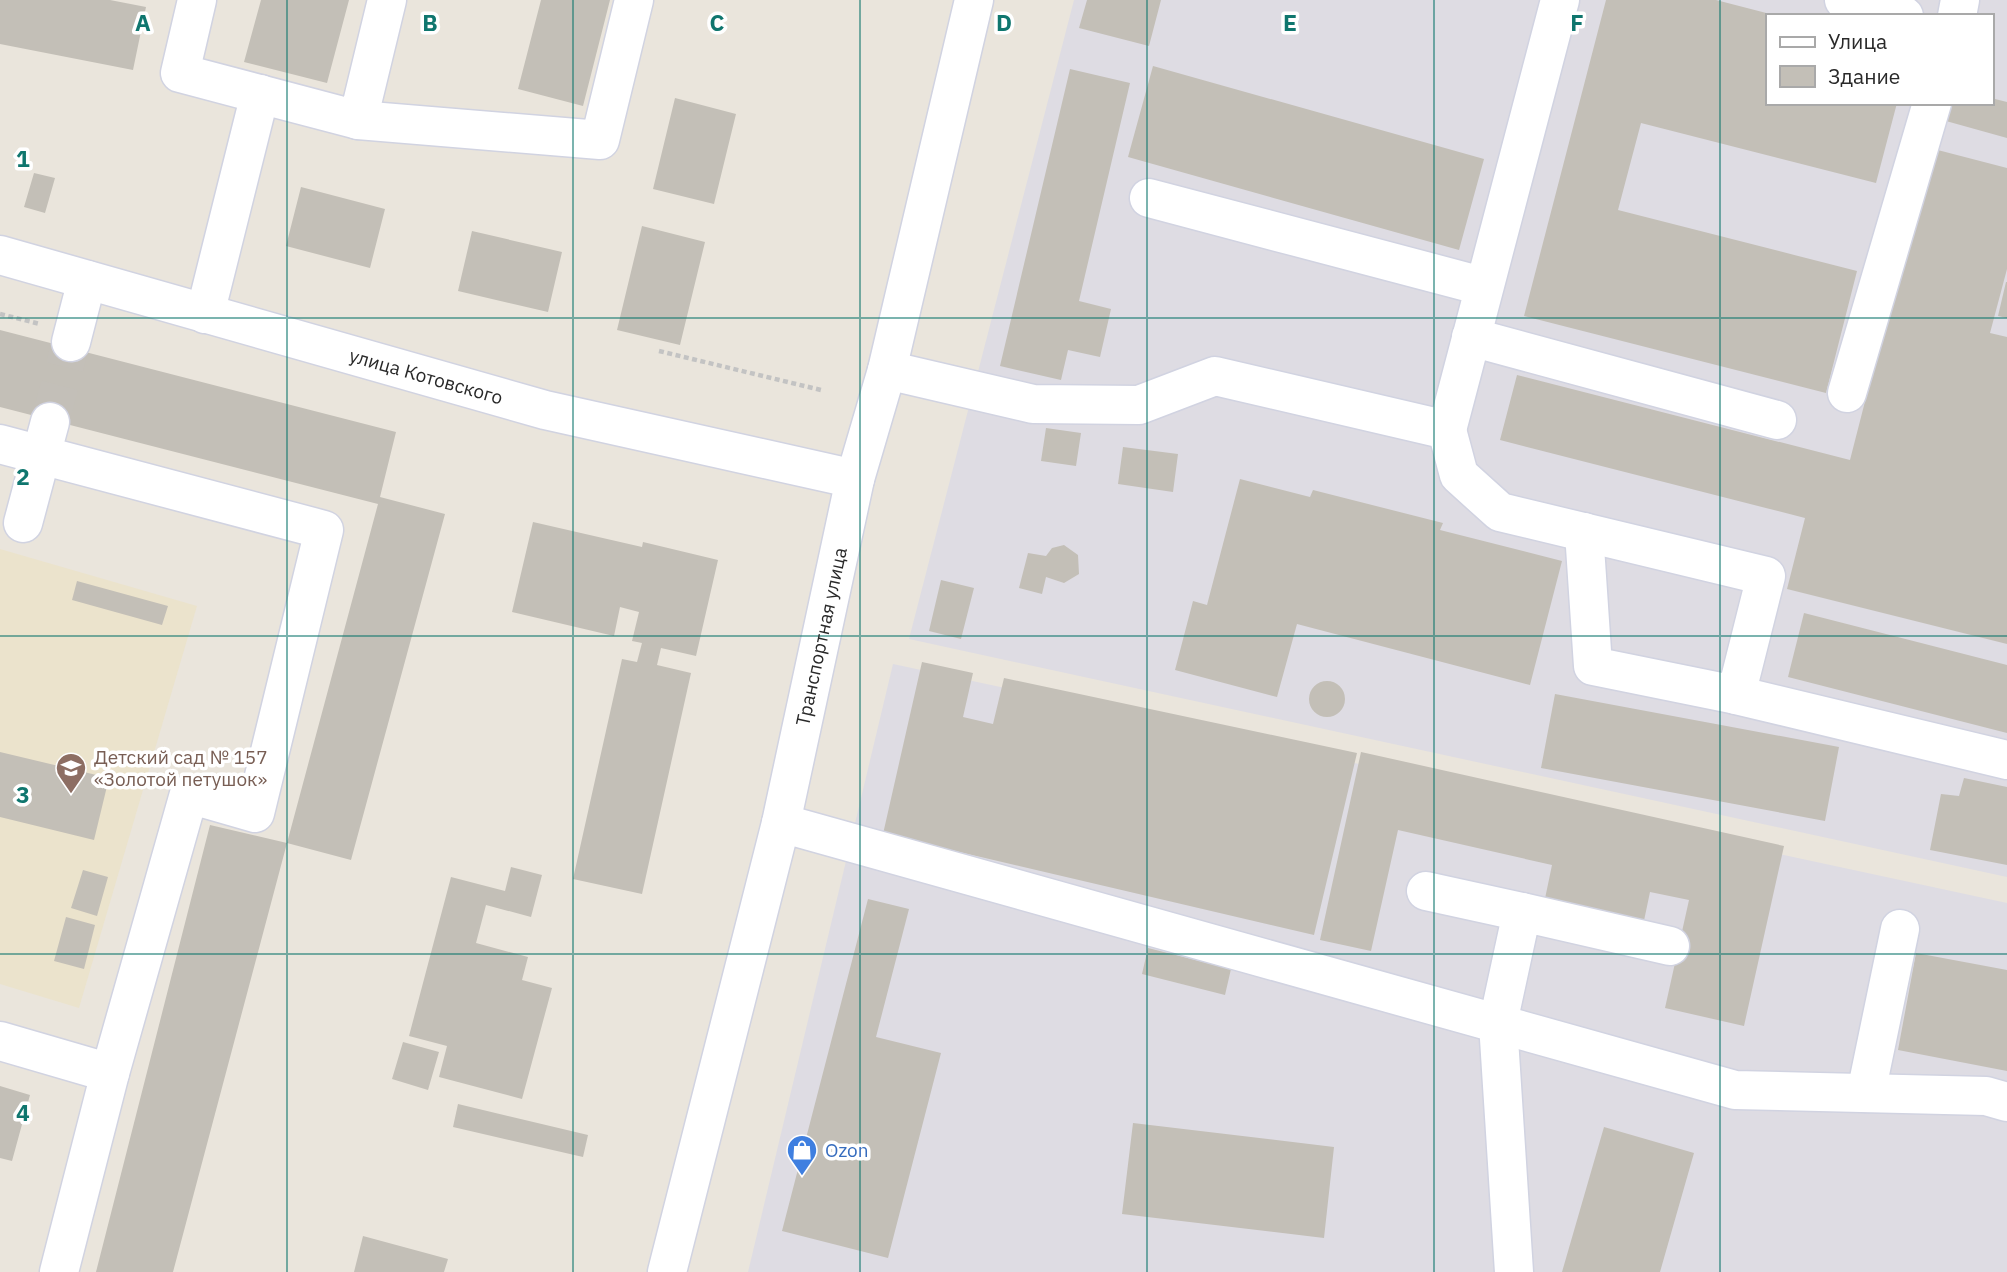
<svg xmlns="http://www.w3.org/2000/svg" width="2007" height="1272" viewBox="0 0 2007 1272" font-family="'IBM Plex Sans',sans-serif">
<rect width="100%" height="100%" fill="#eae5dc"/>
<path fill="#dedce3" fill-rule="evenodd" d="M1074,0H2007V877L909,639ZM1767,16H1991V103H1767Z
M893,664L2007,903V1272H748Z"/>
<path fill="#ebe3cc" d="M0,549L197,606L79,1008L0,984Z"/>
<path fill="#c3bfb7" d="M0,0H110L146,7L133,70L0,44Z
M261,0H349L327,83L244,62Z
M541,0H610L583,106L518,89Z
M1087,0H1161L1149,46L1079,28Z
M1606,0H1716L1774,15L1767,16V103H1897L1876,183L1641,123L1618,210L1857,271L1826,393L1524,316Z
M1153,66L1484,159L1459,250L1128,157Z
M1070,69L1130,83L1079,301L1111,309L1100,357L1068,350L1061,380L1000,366Z
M675,98L736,114L714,204L653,189Z
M1991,98L2007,102V138L1946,121L1951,103H1991Z
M1930,148L2007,168V269L1990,333L2007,337V644L1787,589L1805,518L1500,440L1517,375L1850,460Z
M34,173L55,178L45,213L24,207Z
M301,187L385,209L370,268L286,246Z
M642,226L705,242L680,345L617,330Z
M472,231L562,252L548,312L458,291Z
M2006,282H2007V318L1998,316Z
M0,330L396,432L380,497L445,514L351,860L287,843L378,504L0,407Z
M1046,428L1081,433L1076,466L1041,461Z
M1123,447L1178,454L1173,492L1118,484Z
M1240,479L1310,497L1313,490L1443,523L1440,530L1562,561L1530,685L1297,624L1277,697L1175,670L1193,601L1207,605Z
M533,522L642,547L643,542L718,560L696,656L661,648L657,665L691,673L642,894L573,879L622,659L637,662L642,643L632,641L639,612L620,607L614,636L512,612Z
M1064,545L1078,555L1079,574L1064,583L1046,577L1042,594L1019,588L1028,553L1046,556L1052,548Z
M941,580L974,588L961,639L929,631Z
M77,581L168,606L162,625L72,600Z
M1804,613L2007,665V733L1788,677Z
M922,662L973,673L963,717L993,724L1004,678L1357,753L1314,935L883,834Z
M1309 699a18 18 0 1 1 36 0a18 18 0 1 1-36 0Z
M1555,694L1839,747L1825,821L1541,768Z
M0,752L109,778L94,840L0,817Z
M1361,752L1784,846L1744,1026L1665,1008L1689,900L1650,892L1641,935L1542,913L1552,865L1398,830L1371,951L1320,940Z
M1964,778L2007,787V865L1930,850L1941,794L1959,796Z
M210,825L287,843L173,1272H96Z
M511,867L542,875L531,917L486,905L476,943L528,957L522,980L552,988L522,1099L439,1077L447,1046L409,1036L451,877L505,891Z
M83,870L108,877L97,916L71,908Z
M868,899L909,909L876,1037L941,1053L888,1258L782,1231Z
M66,917L95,925L84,969L54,961Z
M1148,948L1231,969L1225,995L1142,974Z
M1916,953L2007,970V1071L1898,1050Z
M403,1042L439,1052L428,1090L392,1079Z
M0,1086L30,1095L12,1161L0,1158Z
M458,1104L588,1135L583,1157L453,1127Z
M1133,1123L1334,1147L1324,1238L1122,1214Z
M1604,1127L1694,1153L1660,1272H1562Z
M363,1236L448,1259L444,1272H354Z"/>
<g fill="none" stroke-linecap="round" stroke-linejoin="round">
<path stroke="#c3bfb8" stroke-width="38" stroke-dasharray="38 19" stroke-linecap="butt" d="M50,422L71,342"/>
<g stroke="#d1d3e1" stroke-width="41">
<g id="minor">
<path d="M197,0L180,73L358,120L387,0"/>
<path d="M1844,0L1904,16"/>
<path d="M1957,16L1960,0"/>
<path d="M358,120L600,140L634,0"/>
<path d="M1149,198L1482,286"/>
<path id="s1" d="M0,255L545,410L855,479"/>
<path d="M205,314L260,94"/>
<path d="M1471,337L1777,420"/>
<path d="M71,342L87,280"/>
<path d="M887,370L1033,404L1139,405L1215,376L1447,430L1459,475L1500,512L1766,576L1736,695L2007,760"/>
<path d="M1847,393L1932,103"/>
<path d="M1447,430L1560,0"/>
<path d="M0,444L324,530L255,813L189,794L110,1073L0,1041"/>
<path d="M23,523L50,422"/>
<path d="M1584,532L1593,666L1736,695"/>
<path d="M781,823L1735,1090L1986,1096L2007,1102"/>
<path d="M1426,891L1522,912"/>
<path d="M1866,1093L1900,929"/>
<path d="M59,1272L110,1073"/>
<path id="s2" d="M667,1272L781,823L855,479L887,370L974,0"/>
<path d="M1514,1272L1498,1023L1522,912L1670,946"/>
</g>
</g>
<path stroke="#c3c3c3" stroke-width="4.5" stroke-dasharray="5 3.5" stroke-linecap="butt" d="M0,314L40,324
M659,351L821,390"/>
<use href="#minor" stroke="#fff" stroke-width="38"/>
</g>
<path fill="none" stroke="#0f766e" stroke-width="2" stroke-opacity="0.55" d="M287,0V1272M573,0V1272M860,0V1272M1147,0V1272M1434,0V1272M1720,0V1272M0,318H2007M0,636H2007M0,954H2007"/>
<defs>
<g id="school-pin" transform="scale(1.575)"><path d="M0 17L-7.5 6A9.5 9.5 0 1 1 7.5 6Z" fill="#8d6e63" stroke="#fff"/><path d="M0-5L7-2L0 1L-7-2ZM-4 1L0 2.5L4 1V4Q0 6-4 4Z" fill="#fff"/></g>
<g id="shop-pin" transform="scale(1.575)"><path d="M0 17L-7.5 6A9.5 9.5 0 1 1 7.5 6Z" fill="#3f7fe0" stroke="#fff"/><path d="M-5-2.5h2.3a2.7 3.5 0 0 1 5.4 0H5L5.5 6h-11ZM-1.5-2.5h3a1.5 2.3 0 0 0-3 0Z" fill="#fff"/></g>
</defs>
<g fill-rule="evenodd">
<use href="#school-pin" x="71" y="768"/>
<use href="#shop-pin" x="802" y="1150"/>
</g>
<g text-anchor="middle" stroke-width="7" stroke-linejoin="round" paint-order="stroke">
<g font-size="19" fill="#292929" stroke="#fff">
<text dy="7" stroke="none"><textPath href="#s1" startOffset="443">улица Котовского</textPath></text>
<text dy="7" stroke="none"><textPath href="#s2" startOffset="654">Транспортная улица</textPath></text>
</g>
<g font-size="19" fill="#785e54" stroke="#fff" text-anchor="start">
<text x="94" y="764">Детский сад № 157<tspan x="94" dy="22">«Золотой петушок»</tspan></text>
</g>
<g font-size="19" fill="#366cbe" stroke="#fff" text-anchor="start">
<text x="825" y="1157">Ozon</text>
</g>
</g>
<g font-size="23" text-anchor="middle" font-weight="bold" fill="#0f766e" stroke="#fff" stroke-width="7" stroke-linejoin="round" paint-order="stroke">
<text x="143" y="31">A</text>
<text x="430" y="31">B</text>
<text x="717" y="31">C</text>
<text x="1004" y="31">D</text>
<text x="1290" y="31">E</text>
<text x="1577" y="31">F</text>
<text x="23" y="167">1</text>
<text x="23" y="485">2</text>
<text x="23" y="803">3</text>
<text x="23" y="1121">4</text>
</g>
<rect x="1766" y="14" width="228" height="91" fill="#ffffff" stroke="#a9a9a9" stroke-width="2"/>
<rect x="1780" y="37" width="35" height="10" fill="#ffffff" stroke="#a9a9a9" stroke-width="2"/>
<text x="1828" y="49" font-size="21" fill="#292929">Улица</text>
<rect x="1780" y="66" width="35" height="21" fill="#c3bfb7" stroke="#a9a9a9" stroke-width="2"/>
<text x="1828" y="84" font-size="21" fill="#292929">Здание</text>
</svg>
